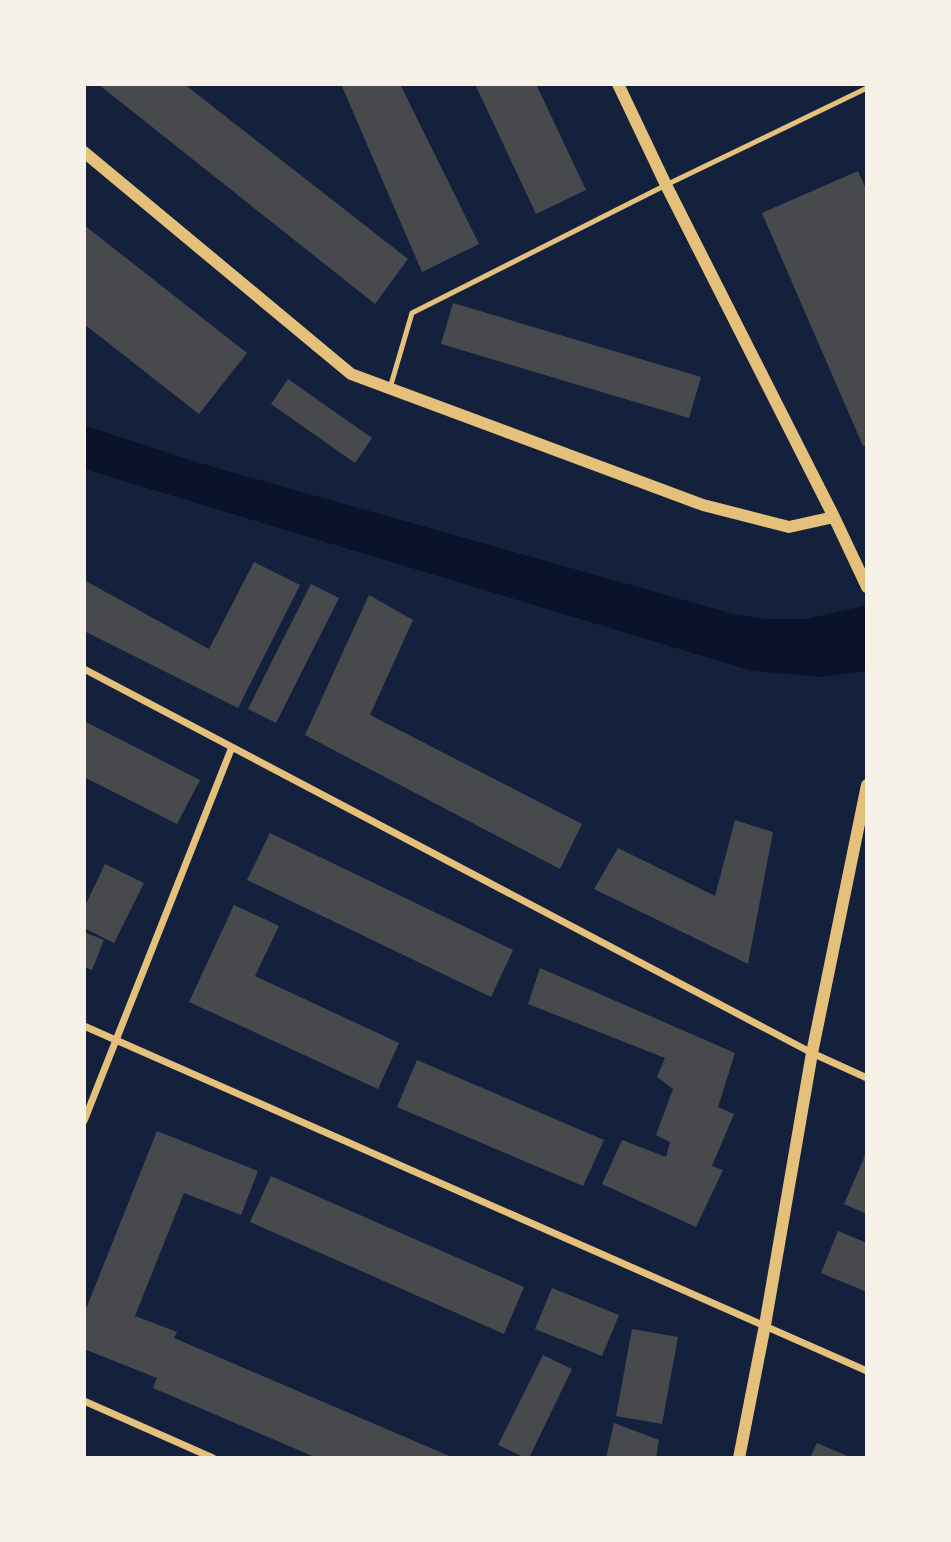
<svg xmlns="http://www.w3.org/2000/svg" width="951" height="1542" viewBox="0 0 951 1542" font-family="'Open Sans',sans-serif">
<rect width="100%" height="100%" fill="#14213d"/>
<path fill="#0b132b" d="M84,425L196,462L737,615L769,619H806L867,605V671L821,677L752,671L84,469Z"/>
<path fill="#48494c" d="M98,84H184L408,259L375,304Z
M341,84H400L479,244L422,272Z
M475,84H536L586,190L536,214Z
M858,171L867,191V445L863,446L762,213Z
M84,225L247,353L199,414L84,324Z
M453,303L701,377L689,418L441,344Z
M288,379L372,438L355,463L271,404Z
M254,562L300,585L238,708L84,631V580L209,649Z
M311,584L339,598L276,723L248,709Z
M369,595L413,620L370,715L582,824L560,869L305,735Z
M84,721L200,780L177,824L84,777Z
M735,820L773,832L748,964L594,889L618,848L715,896Z
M270,833L513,950L491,997L247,880Z
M105,864L144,883L114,943L84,928V908Z
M234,905L279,926L255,976L399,1043L378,1089L189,1002Z
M84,932L104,940L92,970L84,967Z
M540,968L735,1053L718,1107L734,1114L712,1166L723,1170L696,1227L602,1184L622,1140L666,1157L670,1142L656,1135L673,1089L657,1077L665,1058L528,1004Z
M417,1060L604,1140L583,1186L397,1107Z
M157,1131L258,1171L241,1215L184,1193L135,1316L177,1332L174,1338L454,1458H317L153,1388L157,1378L84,1349V1314Z
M867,1151V1214L844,1204Z
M271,1176L524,1287L504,1334L250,1222Z
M838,1231L867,1243V1292L821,1273Z
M552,1288L619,1315L602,1356L535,1329Z
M632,1329L678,1337L662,1424L616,1416Z
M543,1355L572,1369L529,1458H526L498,1445Z
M614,1423L659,1440L656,1458H606Z
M817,1443L852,1458H810Z"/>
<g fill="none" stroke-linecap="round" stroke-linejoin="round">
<path stroke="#e5c07b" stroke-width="5" d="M390,388L412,313L666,185L867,88"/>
<path stroke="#e5c07b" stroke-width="7" d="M84,669L812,1053L867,1078
M84,1026L867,1371
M84,1121L232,747
M84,1401L213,1458"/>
<path stroke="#e5c07b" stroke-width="12" d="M618,84L666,185L834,517L867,587
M84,152L351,374L703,505L789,527L834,517
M739,1458L765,1325L812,1053L867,785"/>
</g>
<rect width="951" height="1542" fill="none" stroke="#f6f1e7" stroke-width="172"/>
</svg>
